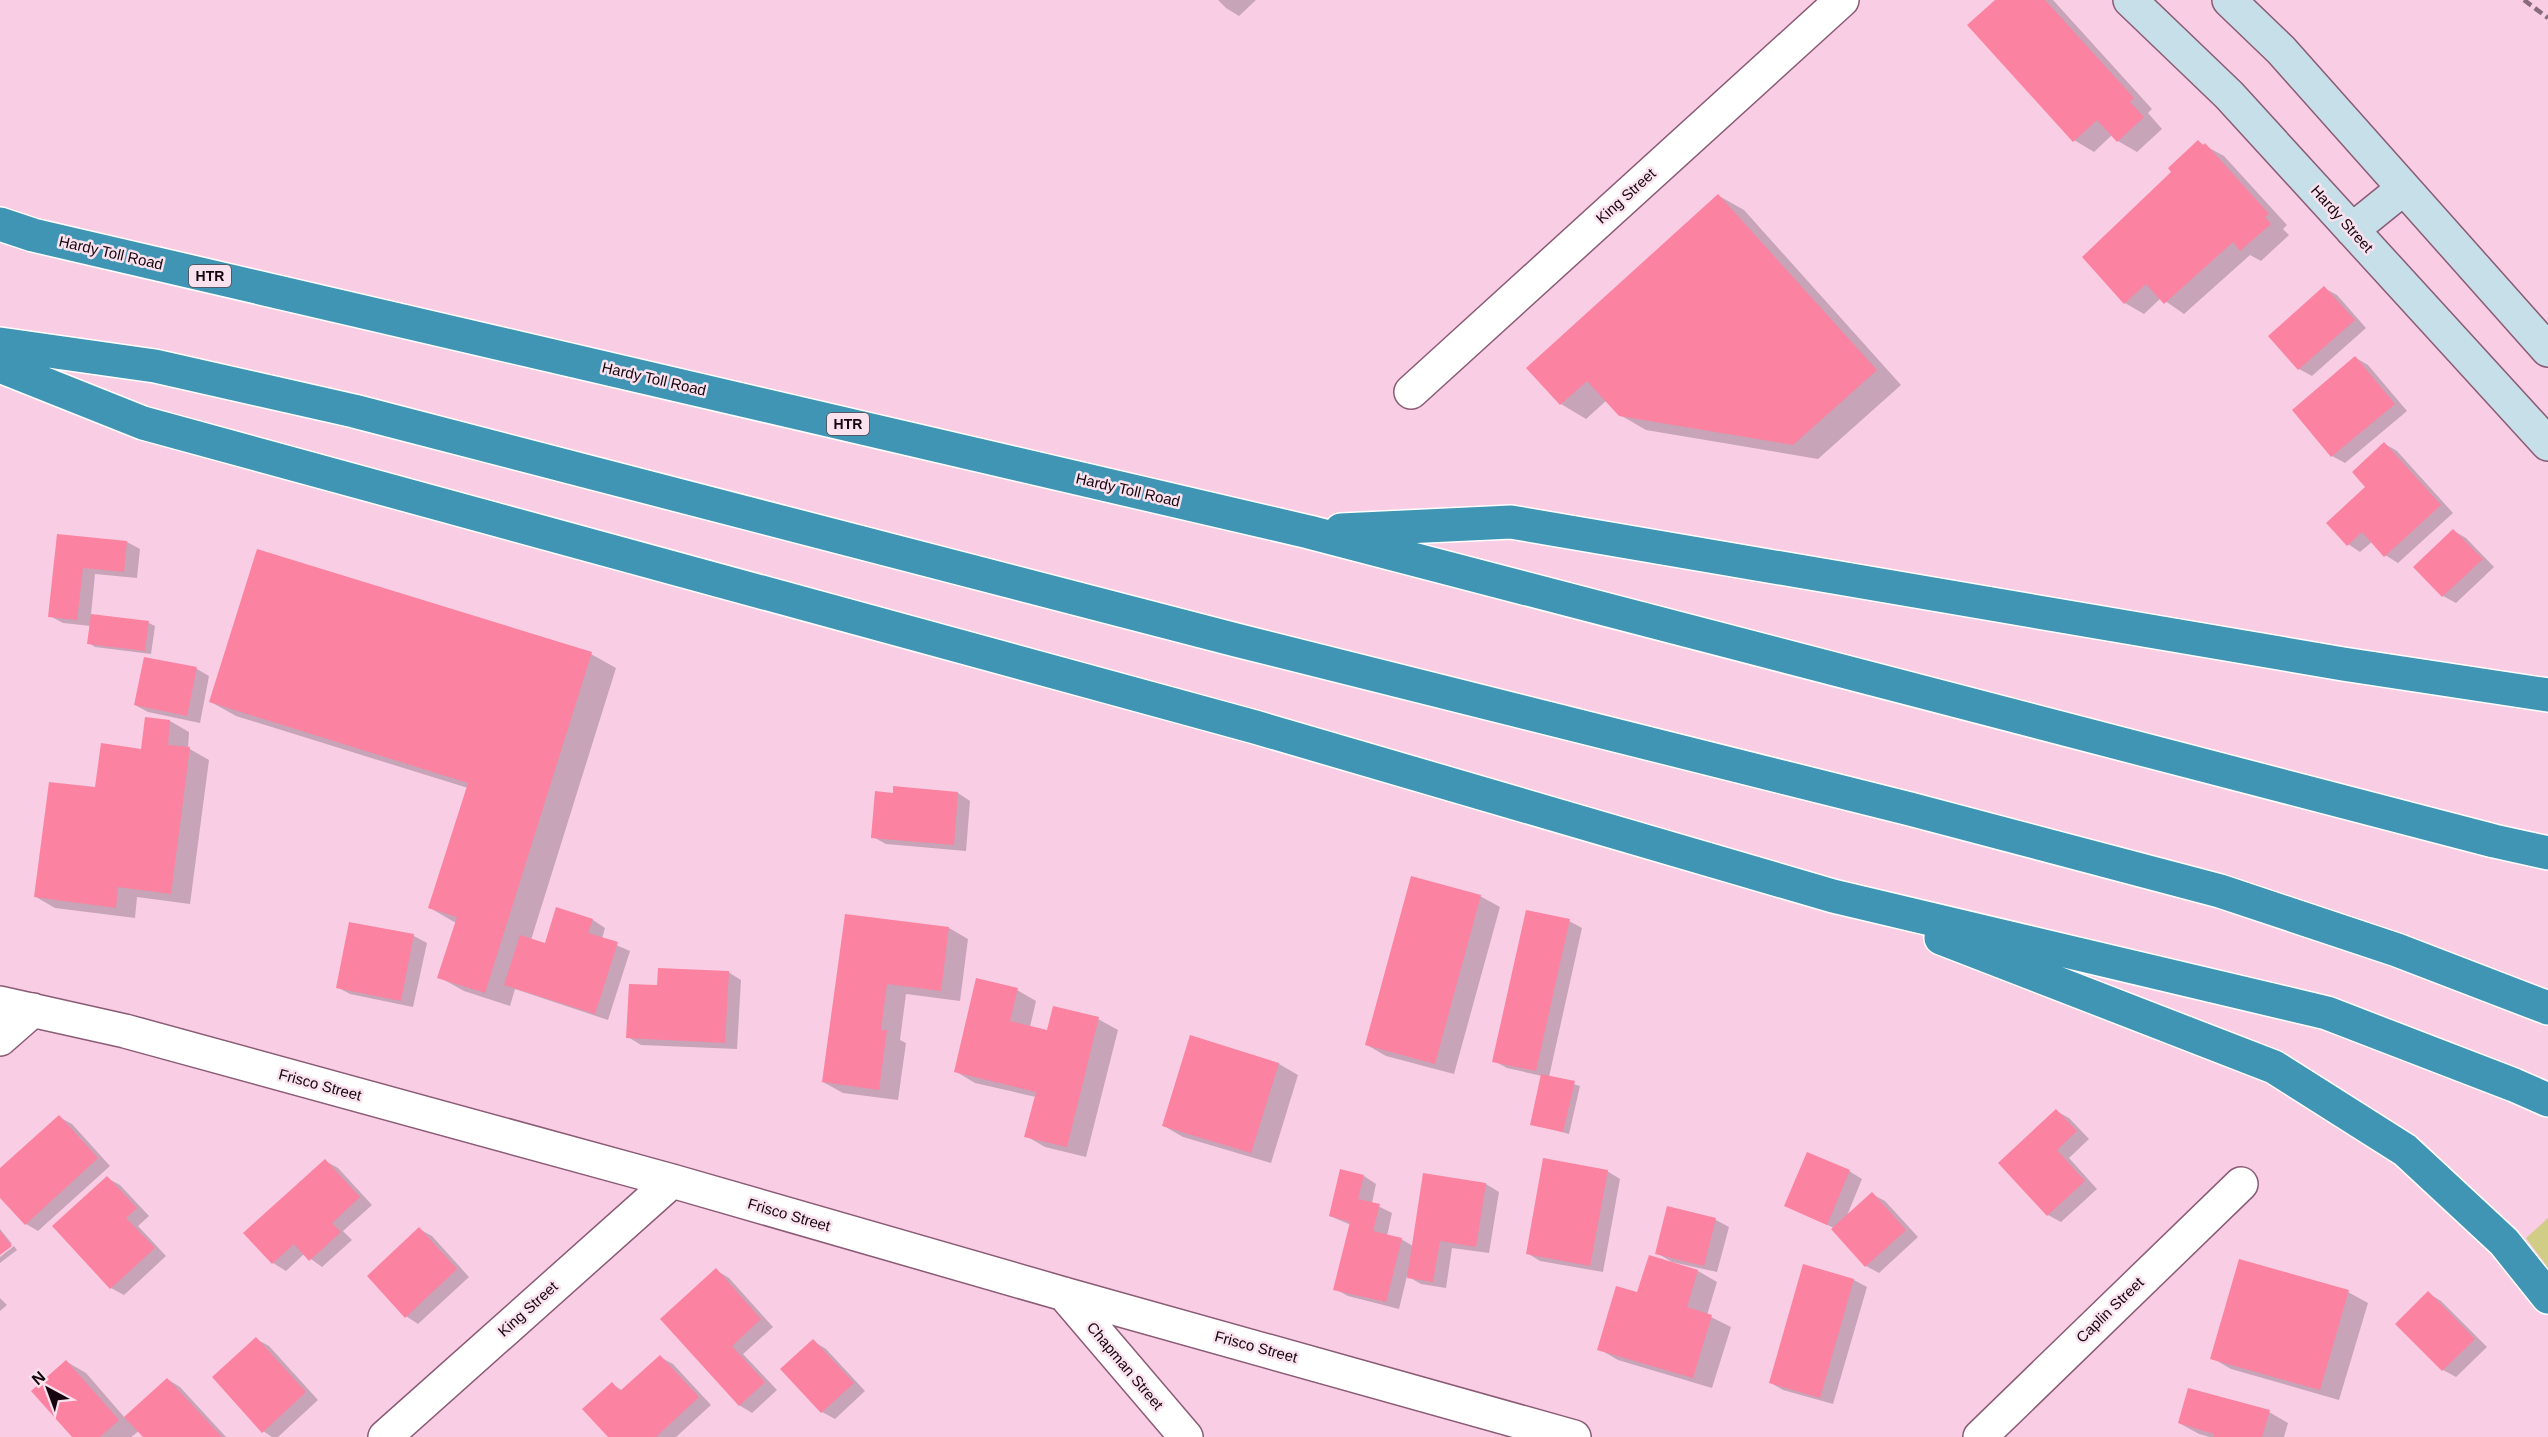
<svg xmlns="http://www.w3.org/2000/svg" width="2548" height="1437" viewBox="0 0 2548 1437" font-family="Arial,sans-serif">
<rect width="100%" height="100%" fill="#f9cee5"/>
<path fill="#d1cd86" d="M2548,1218V1268L2526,1238Z"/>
<path fill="#0003" d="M1218,0H1256L1239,16L1226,8Z
M1997,0H2053L2152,109L2148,113L2162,129L2137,152L2118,141L2112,135L2094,152L2074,140Z
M2198,142L2224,156L2287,225L2283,229L2289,235L2261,261L2250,255L2184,314L2161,298L2144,314L2125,303L2173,172Z
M1719,196L1744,210L1901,385L1818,459L1646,430L1620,415L1607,400L1586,419L1561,404Z
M2324,288L2337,295L2366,328L2312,376L2299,369Z
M2356,358L2368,365L2407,411L2345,463L2332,456Z
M2385,444L2397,451L2453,513L2398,563L2385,555L2373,541L2360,552L2348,544Z
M2454,531L2466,538L2494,567L2456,603L2443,596L2415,567Z
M58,536L127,542L140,549L137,578L95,574L91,615L149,623L155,626L151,654L95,647L89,643L91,626L63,623L50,616Z
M591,654L616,668L531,940L545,944L557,909L593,920L605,928L602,939L630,951L608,1020L515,989L510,1006L464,991L439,977L456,923L430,908L468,788L236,716L211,702Z
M197,669L209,676L200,723L148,712L135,705Z
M147,718L170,721L189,732L188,748L209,760L190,904L137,897L135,918L55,908L36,897L96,789L143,751Z
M958,793L970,801L966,851L886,844L873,837Z
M1480,896L1500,907L1454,1074L1386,1056L1367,1045Z
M846,915L949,928L968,939L960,1001L906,994L900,1040L906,1043L898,1100L843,1093L823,1082Z
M1569,921L1582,928L1549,1077L1580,1086L1569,1134L1531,1124L1542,1076L1507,1068L1494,1061Z
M350,923L414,936L427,943L413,1007L350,994L337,987Z
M728,972L741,980L737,1049L641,1045L628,1037L659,987Z
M1017,990L1036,1001L1030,1027L1048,1032L1098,1019L1118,1030L1086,1157L1045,1147L1026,1136L1036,1097L975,1083L955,1071Z
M1191,1037L1279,1064L1298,1075L1271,1163L1183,1137L1164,1126Z
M2056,1111L2069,1118L2089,1139L2069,1158L2097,1189L2061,1222L2048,1215L2000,1163Z
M59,1117L72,1124L110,1166L38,1231L26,1224L0,1196V1170Z
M325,1161L338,1168L372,1205L343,1231L352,1240L322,1267L304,1254L286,1271L273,1263Z
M1607,1171L1620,1179L1603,1272L1540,1261L1527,1253Z
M1849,1171L1862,1179L1846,1218L1872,1194L1885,1201L1918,1237L1879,1273L1866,1266L1834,1228L1786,1206Z
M1364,1176L1376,1184L1372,1203L1392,1213L1387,1236L1401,1239L1413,1246L1486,1184L1499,1192L1489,1253L1452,1248L1446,1288L1421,1284L1407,1276L1399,1309L1348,1296L1335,1289L1351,1225L1330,1216Z
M107,1178L120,1185L149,1216L138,1226L166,1256L124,1295L111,1288Z
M1668,1208L1716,1220L1729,1227L1717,1272L1672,1262L1657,1253Z
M0,1229L12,1244L0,1253Z
M419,1229L432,1236L469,1277L418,1324L406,1316Z
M14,1246L17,1250L0,1263V1257Z
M1804,1266L1854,1280L1867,1287L1833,1404L1783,1390L1771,1383Z
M716,1270L729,1278L773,1327L743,1354L777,1390L752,1413L739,1405Z
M1698,1271L1717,1282L1707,1315L1731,1327L1712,1388L1618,1360L1599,1349L1638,1294Z
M2348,1292L2368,1303L2339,1400L2231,1369L2212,1358Z
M2428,1293L2441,1301L2487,1347L2456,1377L2443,1370Z
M0,1298L7,1305L0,1311Z
M256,1339L269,1346L318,1400L278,1437H272L263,1431Z
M813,1341L826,1349L865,1391L835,1419L822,1412Z
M660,1357L673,1364L711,1405L676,1437H610L612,1384L623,1391Z
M67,1362L86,1373L125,1418L167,1379L180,1387L226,1437H145L139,1431L131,1437H74Z
M2269,1412L2288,1423L2284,1437H2210L2199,1434L2179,1423Z"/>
<path fill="#fc82a1" d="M1995,0H2045L2134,98L2130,102L2144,117L2117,142L2097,120L2073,142L1967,25Z
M2198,140L2203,145L2205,143L2269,214L2265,217L2271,224L2240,251L2233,242L2164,304L2146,284L2124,304L2082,257L2171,172L2168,168Z
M1718,194L1877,370L1793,445L1619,416L1587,381L1560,405L1526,368Z
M2324,286L2355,320L2298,370L2268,336Z
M2355,356L2395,404L2331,457L2292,410Z
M2384,442L2441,505L2384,557L2362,532L2347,546L2326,523L2365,487L2352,472Z
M2453,529L2483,559L2442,597L2413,567Z
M57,534L127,541L124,572L83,568L77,620L48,617Z
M257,549L592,652L485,993L437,978L457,917L428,908L468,783L209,702Z
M91,614L149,621L145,651L87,644Z
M144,657L197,667L187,716L134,705Z
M145,717L170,720L168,745L190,747L171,894L118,887L116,908L34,897L49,782L95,787L101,743L141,749Z
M893,786L958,792L954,845L871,838L875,791L893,793Z
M1411,876L1481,895L1435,1064L1365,1045Z
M556,907L593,919L588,933L618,942L595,1014L504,985L520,935L545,943Z
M1526,910L1570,919L1536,1071L1492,1062Z
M845,914L949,927L941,991L887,984L881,1030H887L879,1090L822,1082Z
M349,922L414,934L401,1001L336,988Z
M658,968L729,971L725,1043L626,1038L629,984L657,985Z
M976,978L1018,988L1010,1021L1047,1030L1053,1006L1099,1017L1067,1147L1024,1137L1036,1092L954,1072Z
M1190,1035L1279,1063L1251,1153L1162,1126Z
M1541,1074L1575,1081L1563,1132L1530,1125Z
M2056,1109L2077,1131L2057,1150L2085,1181L2047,1216L1998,1163Z
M59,1115L98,1158L25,1225L0,1198V1168Z
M1807,1152L1850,1170L1827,1225L1784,1206Z
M1543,1158L1608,1170L1590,1266L1526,1254Z
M325,1159L360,1197L332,1223L341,1232L309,1261L294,1244L272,1264L243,1233Z
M1340,1169L1364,1175L1358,1199L1380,1204L1373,1231L1402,1238L1386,1302L1333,1290L1350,1222L1329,1216Z
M1423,1173L1486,1183L1476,1247L1440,1241L1433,1282L1407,1278Z
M107,1176L137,1208L126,1218L155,1248L110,1289L52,1226Z
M1872,1192L1906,1230L1865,1267L1831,1229Z
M1667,1206L1716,1218L1704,1266L1655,1254Z
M419,1227L457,1269L405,1318L367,1276Z
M0,1231L12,1246L0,1255Z
M1649,1255L1698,1270L1687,1307L1712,1315L1693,1378L1597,1350L1616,1286L1637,1292Z
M2239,1259L2349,1290L2320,1390L2210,1359Z
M1803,1264L1854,1279L1820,1398L1769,1383Z
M716,1268L761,1319L732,1346L765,1382L739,1406L660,1319Z
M2428,1291L2475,1339L2442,1371L2395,1324Z
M256,1337L306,1392L262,1433L212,1377Z
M813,1339L854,1383L821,1413L780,1369Z
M660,1355L699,1397L656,1437H608L582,1409L612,1382L620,1391Z
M66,1360L119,1420L100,1437H72L31,1391Z
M167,1378L222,1437H143L124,1417Z
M2188,1388L2270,1410L2262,1437H2213L2214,1434L2178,1423Z"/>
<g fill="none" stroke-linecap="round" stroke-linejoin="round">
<g stroke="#8a5b75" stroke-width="36">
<path id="minor" d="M1411,392L1842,0
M0,1003L125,1031L672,1181L1064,1294L1574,1437
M0,1039L33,1010
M1064,1294L1186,1437
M385,1437L672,1181
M1980,1437L2241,1184"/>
</g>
<g stroke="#8a5b75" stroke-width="36">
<path id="secondary" d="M2130,0L2229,95L2548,444
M2229,0L2281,50L2548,350
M2352,230L2404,188"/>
</g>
<g stroke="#fff" stroke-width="36">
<path id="motorway" d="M0,224L33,235L1309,532L2494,841L2548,853
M0,344L155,366L354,411L1236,640L1910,809L2220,891L2397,950L2548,1008
M0,366L143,423L1255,727L1833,896L2327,1013L2514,1085L2548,1100
M1341,530L1511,522L2343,664L2548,695
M1941,938L2274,1067L2405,1150L2504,1242L2548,1297"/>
</g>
<use href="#minor" stroke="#fff" stroke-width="33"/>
<use href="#secondary" stroke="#c6dfe8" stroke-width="33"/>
<use href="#motorway" stroke="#4095b4" stroke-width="33"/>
<path stroke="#896b7c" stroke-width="4.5" stroke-dasharray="9 4.5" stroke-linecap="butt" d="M2524,0L2548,18"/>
</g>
<g text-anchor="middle" stroke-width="5" stroke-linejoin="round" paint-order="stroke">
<g fill="#f9e2ee" stroke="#5a4752" stroke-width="1.5">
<rect x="189" y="265" width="42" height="22" rx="4.5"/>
<rect x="827" y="413" width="42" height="22" rx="4.5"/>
</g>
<g font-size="14" font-weight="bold" fill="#16050f">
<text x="210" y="281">HTR</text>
<text x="848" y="429">HTR</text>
</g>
<g font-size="15" fill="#16050f" stroke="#f9e2ee">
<text transform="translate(1626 196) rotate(-42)" y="5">King Street</text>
<text transform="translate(2342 219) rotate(48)" y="5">Hardy Street</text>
<text transform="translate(111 253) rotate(13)" y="5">Hardy Toll Road</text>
<text transform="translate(654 379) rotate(13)" y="5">Hardy Toll Road</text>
<text transform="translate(1128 490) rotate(13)" y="5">Hardy Toll Road</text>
<text transform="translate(320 1085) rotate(15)" y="5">Frisco Street</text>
<text transform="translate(789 1215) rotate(16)" y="5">Frisco Street</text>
<text transform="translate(528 1309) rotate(-42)" y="5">King Street</text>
<text transform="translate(2110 1310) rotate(-44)" y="5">Caplin Street</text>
<text transform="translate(1256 1347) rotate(15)" y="5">Frisco Street</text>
<text transform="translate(1125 1366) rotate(50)" y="5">Chapman Street</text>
</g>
</g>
<g transform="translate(48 1389) rotate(319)" stroke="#f9e2ee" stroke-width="4.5" paint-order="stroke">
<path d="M0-4.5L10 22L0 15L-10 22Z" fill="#16050f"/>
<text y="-9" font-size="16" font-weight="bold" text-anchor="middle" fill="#16050f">N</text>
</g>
</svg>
